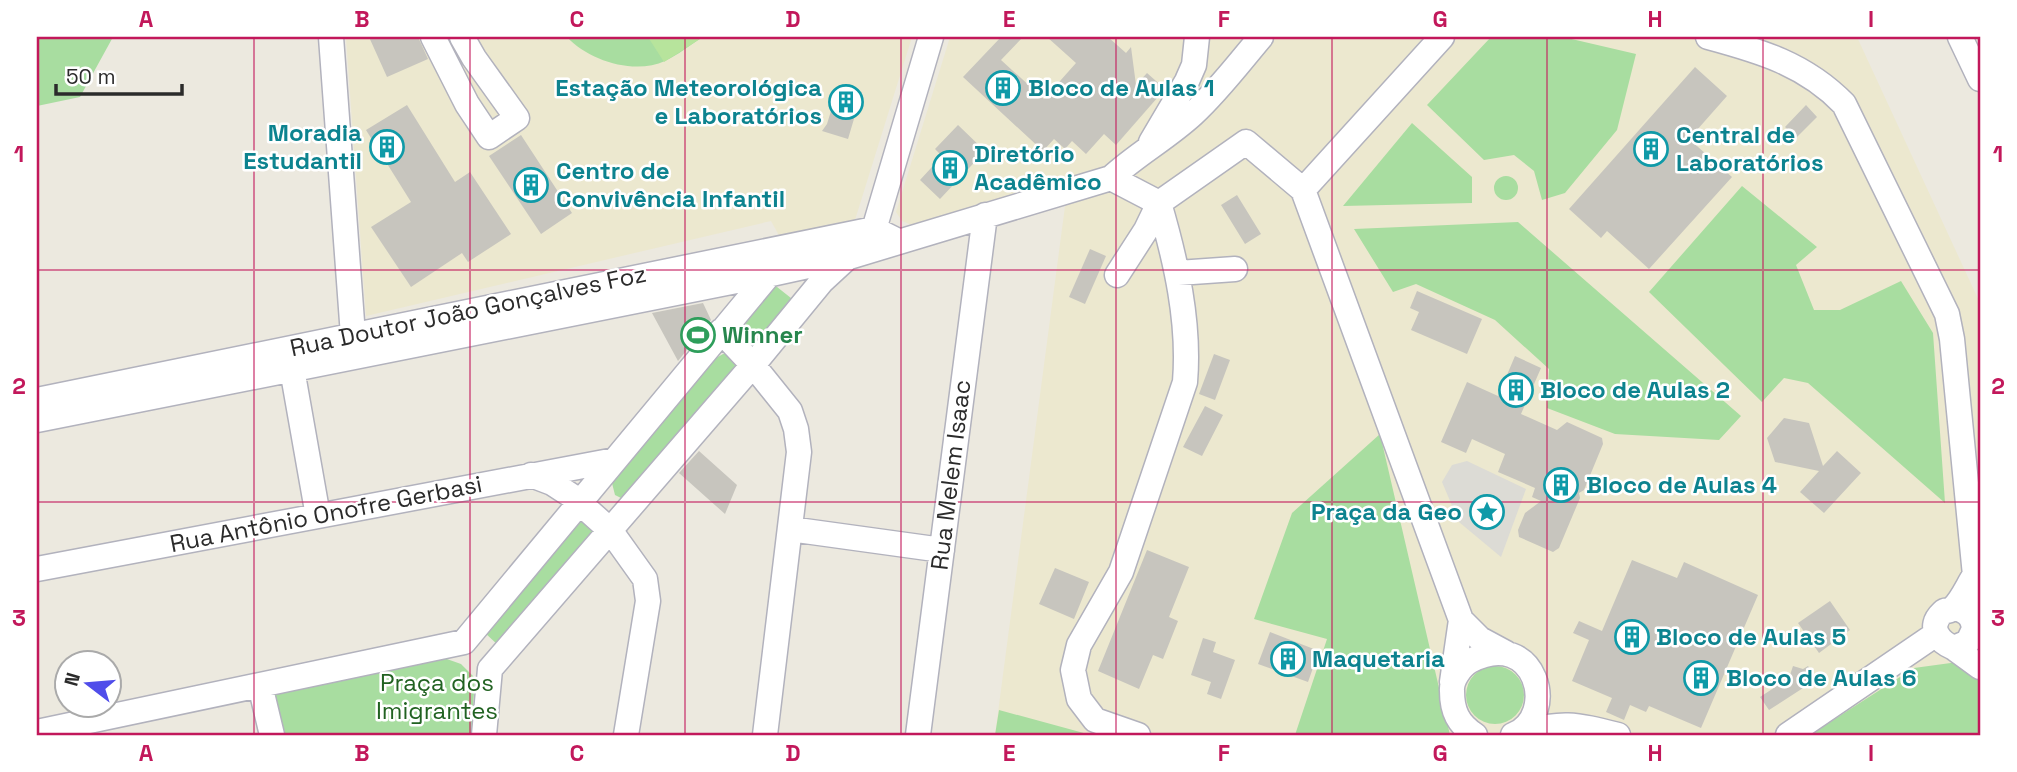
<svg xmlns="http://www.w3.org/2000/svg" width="2017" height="772" viewBox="0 0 2017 772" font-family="'Space Grotesk',sans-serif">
<rect width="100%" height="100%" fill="#ece9df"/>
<path fill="#ece8cf" d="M346,37H912L855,220L781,239L771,221L366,316Z
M950,37H1857L1980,303V735H995L1069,176L912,225L902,221L896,212Z"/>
<path fill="#a8dda0" d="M37,37H113L80,97L37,106Z
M567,37H703C690,45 678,55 665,61C635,75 589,61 567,37Z
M1491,37H1563L1636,54L1617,130L1565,193L1542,200L1534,171L1514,155L1484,160L1427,105Z
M1412,123L1472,177V203L1343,206Z
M1494 188a12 12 0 1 1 24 0a12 12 0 1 1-24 0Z
M1742,186L1817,247L1796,265L1814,310H1840L1901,281L1933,333L1945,503L1808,383L1784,378L1762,402L1649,292Z
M1518,222L1741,416L1719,440L1615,434L1547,408L1549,369L1495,320L1416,284L1393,292L1354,229Z
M772,283L796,302L763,342L741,320Z
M723,354H729L739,366L623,499L615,495L612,483L716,358Z
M1380,434L1450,735H1295L1327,639L1254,619L1292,513Z
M581,518L596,533L499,646L484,632Z
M444,658L461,664L475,678L471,735H283L273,697L279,690Z
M1958,662L1980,679V735H1810L1914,668Z
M1466 695a29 29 0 1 1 58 0a29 29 0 1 1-58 0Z
M999,710L1091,735H995Z"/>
<path fill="#b7e49c" d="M648,37H703L664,62Z"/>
<path fill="#dcdbd5" d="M1467,461L1526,489L1501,557L1459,522L1442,482L1452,465Z"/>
<path fill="#c7c5be" d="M369,37H418L428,59L387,77Z
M1001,37H1023L1001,60L1044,99L1076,63L1047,37H1108L1126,53L1131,47L1136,85L1147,73L1165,89L1116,145L1104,134L1086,154L1072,141L1065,149L1054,139L1043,151L963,77Z
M1695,67L1727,96L1689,139L1732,177L1649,269L1607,231L1601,238L1569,209Z
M839,85L862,92L848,139L822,131L827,124Z
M407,105L455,182L470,172L511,234L468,262L462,253L411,287L371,227L411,202L366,130Z
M1806,105L1817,117L1796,138L1785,127Z
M958,125L985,151L940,199L920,180L942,156L935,149Z
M521,135L572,213L541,234L489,156Z
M1237,195L1261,234L1245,244L1221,205Z
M1090,249L1106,256L1085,304L1069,297Z
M1417,291L1482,319L1467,354L1411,330L1419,312L1410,308Z
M703,303L711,320L678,361L652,313Z
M1214,354L1230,360L1215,400L1199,394Z
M1515,356L1541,368L1521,414L1557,430L1567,422L1602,438L1603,444L1584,490L1579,493L1580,498L1559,548L1553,552L1519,537L1518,530L1525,513L1541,501L1532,497L1535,488L1498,472L1505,454L1472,439L1466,453L1441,442L1467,382L1498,396Z
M1205,406L1223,415L1202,456L1183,447Z
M1784,418L1809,423L1823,466L1837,451L1861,473L1824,513L1800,492L1819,471L1775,462L1767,438Z
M699,451L737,485L725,514L679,473Z
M1147,550L1189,567L1169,617L1178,621L1163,659L1153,655L1139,689L1098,671Z
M1632,560L1677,578L1684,562L1758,595L1701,728L1649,706L1646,712L1630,705L1624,720L1606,712L1612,698L1572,681L1589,640L1573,633L1579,621L1602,631Z
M1055,568L1089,582L1074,619L1039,604Z
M1830,601L1850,630L1819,653L1798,623Z
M1270,632L1319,651L1308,682L1258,664Z
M1203,638L1216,642L1213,652L1235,660L1221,699L1207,694L1211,682L1191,675Z
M1793,666L1803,669L1808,666L1817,679L1769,710L1760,697L1789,678Z"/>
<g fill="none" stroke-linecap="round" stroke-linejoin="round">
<g stroke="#b2b2bd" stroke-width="27">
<path id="minor" d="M331,37L354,349
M433,37L467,104L489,137L517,118L474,58L462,37
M1708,37C1760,51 1805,64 1844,104L1947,314L1952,339L1977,596L1974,623
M1960,37L1980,79
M1151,142L1187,81L1194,65L1197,37
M1111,178C1137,154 1167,138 1193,114C1218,91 1239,63 1261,37
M1303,190L1442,37
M870,243L931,37
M1178,273L1235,269
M1117,275L1146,230L1159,203L1246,142L1303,190L1461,620L1480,639L1506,653
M721,331L753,365L790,411L796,429L799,452L765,735
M292,369L318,516
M37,400L874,229L898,241
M37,420L767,275L849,257L1111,178L1159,203C1176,261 1190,322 1185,382L1121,572L1079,645L1073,670L1079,699L1095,720L1138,735
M531,475L552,483L572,496L610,530L645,579L648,601L626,735
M790,529L942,550
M37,569L615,460
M1953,608C1965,610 1973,615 1974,629L1968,642L1954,648C1939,642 1927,627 1942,613C1947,608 1946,613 1952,609C1961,602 1968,585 1974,576
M464,642L772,271
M1954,648L1980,667
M490,669L753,365L822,281L848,257
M1452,682L1461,620
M260,685L272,735
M37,732L464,642
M1518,734C1562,721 1574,724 1618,735
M484,735L490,669
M918,735L985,215
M1475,735C1458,724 1452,711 1452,691C1451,680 1461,666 1470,661C1536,626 1560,716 1513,735
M1788,735L1936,634"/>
</g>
<use href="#minor" stroke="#fff" stroke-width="24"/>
</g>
<path fill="none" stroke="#c2185b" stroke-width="2" stroke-opacity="0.55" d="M254,37V735M470,37V735M685,37V735M901,37V735M1116,37V735M1332,37V735M1547,37V735M1763,37V735M37,270H1980M37,502H1980"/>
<defs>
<g id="building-ring" transform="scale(1.75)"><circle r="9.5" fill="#fff" stroke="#0f9aa8" stroke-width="1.5"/><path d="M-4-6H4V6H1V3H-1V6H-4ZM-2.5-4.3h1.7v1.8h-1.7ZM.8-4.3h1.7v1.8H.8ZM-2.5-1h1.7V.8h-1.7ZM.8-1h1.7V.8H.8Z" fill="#0f9aa8"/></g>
<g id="stadium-ring" transform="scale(1.75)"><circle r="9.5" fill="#fff" stroke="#2e9e5b" stroke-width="1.5"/><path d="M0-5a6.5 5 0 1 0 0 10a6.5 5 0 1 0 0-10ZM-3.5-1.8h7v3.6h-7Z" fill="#2e9e5b"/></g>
<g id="sight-ring" transform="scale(1.75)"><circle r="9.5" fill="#fff" stroke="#0f9aa8" stroke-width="1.5"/><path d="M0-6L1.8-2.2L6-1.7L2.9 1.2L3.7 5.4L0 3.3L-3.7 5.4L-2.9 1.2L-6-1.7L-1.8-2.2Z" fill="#0f9aa8"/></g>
</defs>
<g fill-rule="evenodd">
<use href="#building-ring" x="1003" y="88"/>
<use href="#building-ring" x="846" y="102"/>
<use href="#building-ring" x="387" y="147"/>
<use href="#building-ring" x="1651" y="149"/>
<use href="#building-ring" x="950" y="168"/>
<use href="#building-ring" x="531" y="185"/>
<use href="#stadium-ring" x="698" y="335"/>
<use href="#building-ring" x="1516" y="390"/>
<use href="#building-ring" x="1561" y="485"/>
<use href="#sight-ring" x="1487" y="512"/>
<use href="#building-ring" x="1632" y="637"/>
<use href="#building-ring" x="1288" y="659"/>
<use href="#building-ring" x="1701" y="678"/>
</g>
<g text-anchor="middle" stroke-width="5" stroke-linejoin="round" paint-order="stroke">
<g font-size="24" font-weight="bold" fill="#0d838f" stroke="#fff" text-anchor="start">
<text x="822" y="96" text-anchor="end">Estação Meteorológica<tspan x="822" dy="28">e Laboratórios</tspan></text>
<text x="1028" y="96">Bloco de Aulas 1</text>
<text x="362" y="141" text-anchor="end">Moradia<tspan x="362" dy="28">Estudantil</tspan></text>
<text x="1676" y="143">Central de<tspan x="1676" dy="28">Laboratórios</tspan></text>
<text x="974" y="162">Diretório<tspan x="974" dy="28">Acadêmico</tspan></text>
<text x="556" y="179">Centro de<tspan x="556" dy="28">Convivência Infantil</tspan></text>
<text x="1540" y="398">Bloco de Aulas 2</text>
<text x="1586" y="493">Bloco de Aulas 4</text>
<text x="1462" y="520" text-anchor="end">Praça da Geo</text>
<text x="1656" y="645">Bloco de Aulas 5</text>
<text x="1312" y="667">Maquetaria</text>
<text x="1726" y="686">Bloco de Aulas 6</text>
</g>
<g font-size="24" fill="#2b2b2b" stroke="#fff">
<text transform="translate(468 311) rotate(-12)" y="8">Rua Doutor João Gonçalves Foz</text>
<text transform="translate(951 475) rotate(-83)" y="8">Rua Melem Isaac</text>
<text transform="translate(326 514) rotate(-11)" y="8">Rua Antônio Onofre Gerbasi</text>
</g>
<g font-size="24" font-weight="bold" fill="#27864d" stroke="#fff" text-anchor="start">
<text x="722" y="343">Winner</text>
</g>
<g font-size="24" fill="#216221" stroke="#fff">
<text x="437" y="691">Praça dos<tspan x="437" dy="28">Imigrantes</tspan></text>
</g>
</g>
<rect width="2017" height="772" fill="none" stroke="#ffffff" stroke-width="77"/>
<g transform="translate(88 684) rotate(286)"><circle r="33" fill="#ffffff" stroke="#aaaaaa" stroke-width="2"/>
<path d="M0-5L12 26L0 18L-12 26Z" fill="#504dea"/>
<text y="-10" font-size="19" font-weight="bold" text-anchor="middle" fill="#2b2b2b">N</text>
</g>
<path d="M56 84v10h126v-10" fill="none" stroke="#2b2b2b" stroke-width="3.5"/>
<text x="66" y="84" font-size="21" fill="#2b2b2b" stroke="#ffffff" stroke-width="5" paint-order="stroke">50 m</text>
<rect x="38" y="38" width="1941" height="696" fill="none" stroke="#c2185b" stroke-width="2.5"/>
<g font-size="23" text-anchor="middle" font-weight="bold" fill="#c2185b">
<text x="146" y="27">A</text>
<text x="362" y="27">B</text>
<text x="577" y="27">C</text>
<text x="793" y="27">D</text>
<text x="1009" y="27">E</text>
<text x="1224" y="27">F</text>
<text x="1440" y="27">G</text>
<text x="1655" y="27">H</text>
<text x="1871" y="27">I</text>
<text x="19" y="162">1</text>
<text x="1998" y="162">1</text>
<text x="19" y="394">2</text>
<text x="1998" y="394">2</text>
<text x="19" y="626">3</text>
<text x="1998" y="626">3</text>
<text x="146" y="761">A</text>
<text x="362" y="761">B</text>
<text x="577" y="761">C</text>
<text x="793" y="761">D</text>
<text x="1009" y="761">E</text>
<text x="1224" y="761">F</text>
<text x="1440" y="761">G</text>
<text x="1655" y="761">H</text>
<text x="1871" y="761">I</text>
</g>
</svg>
